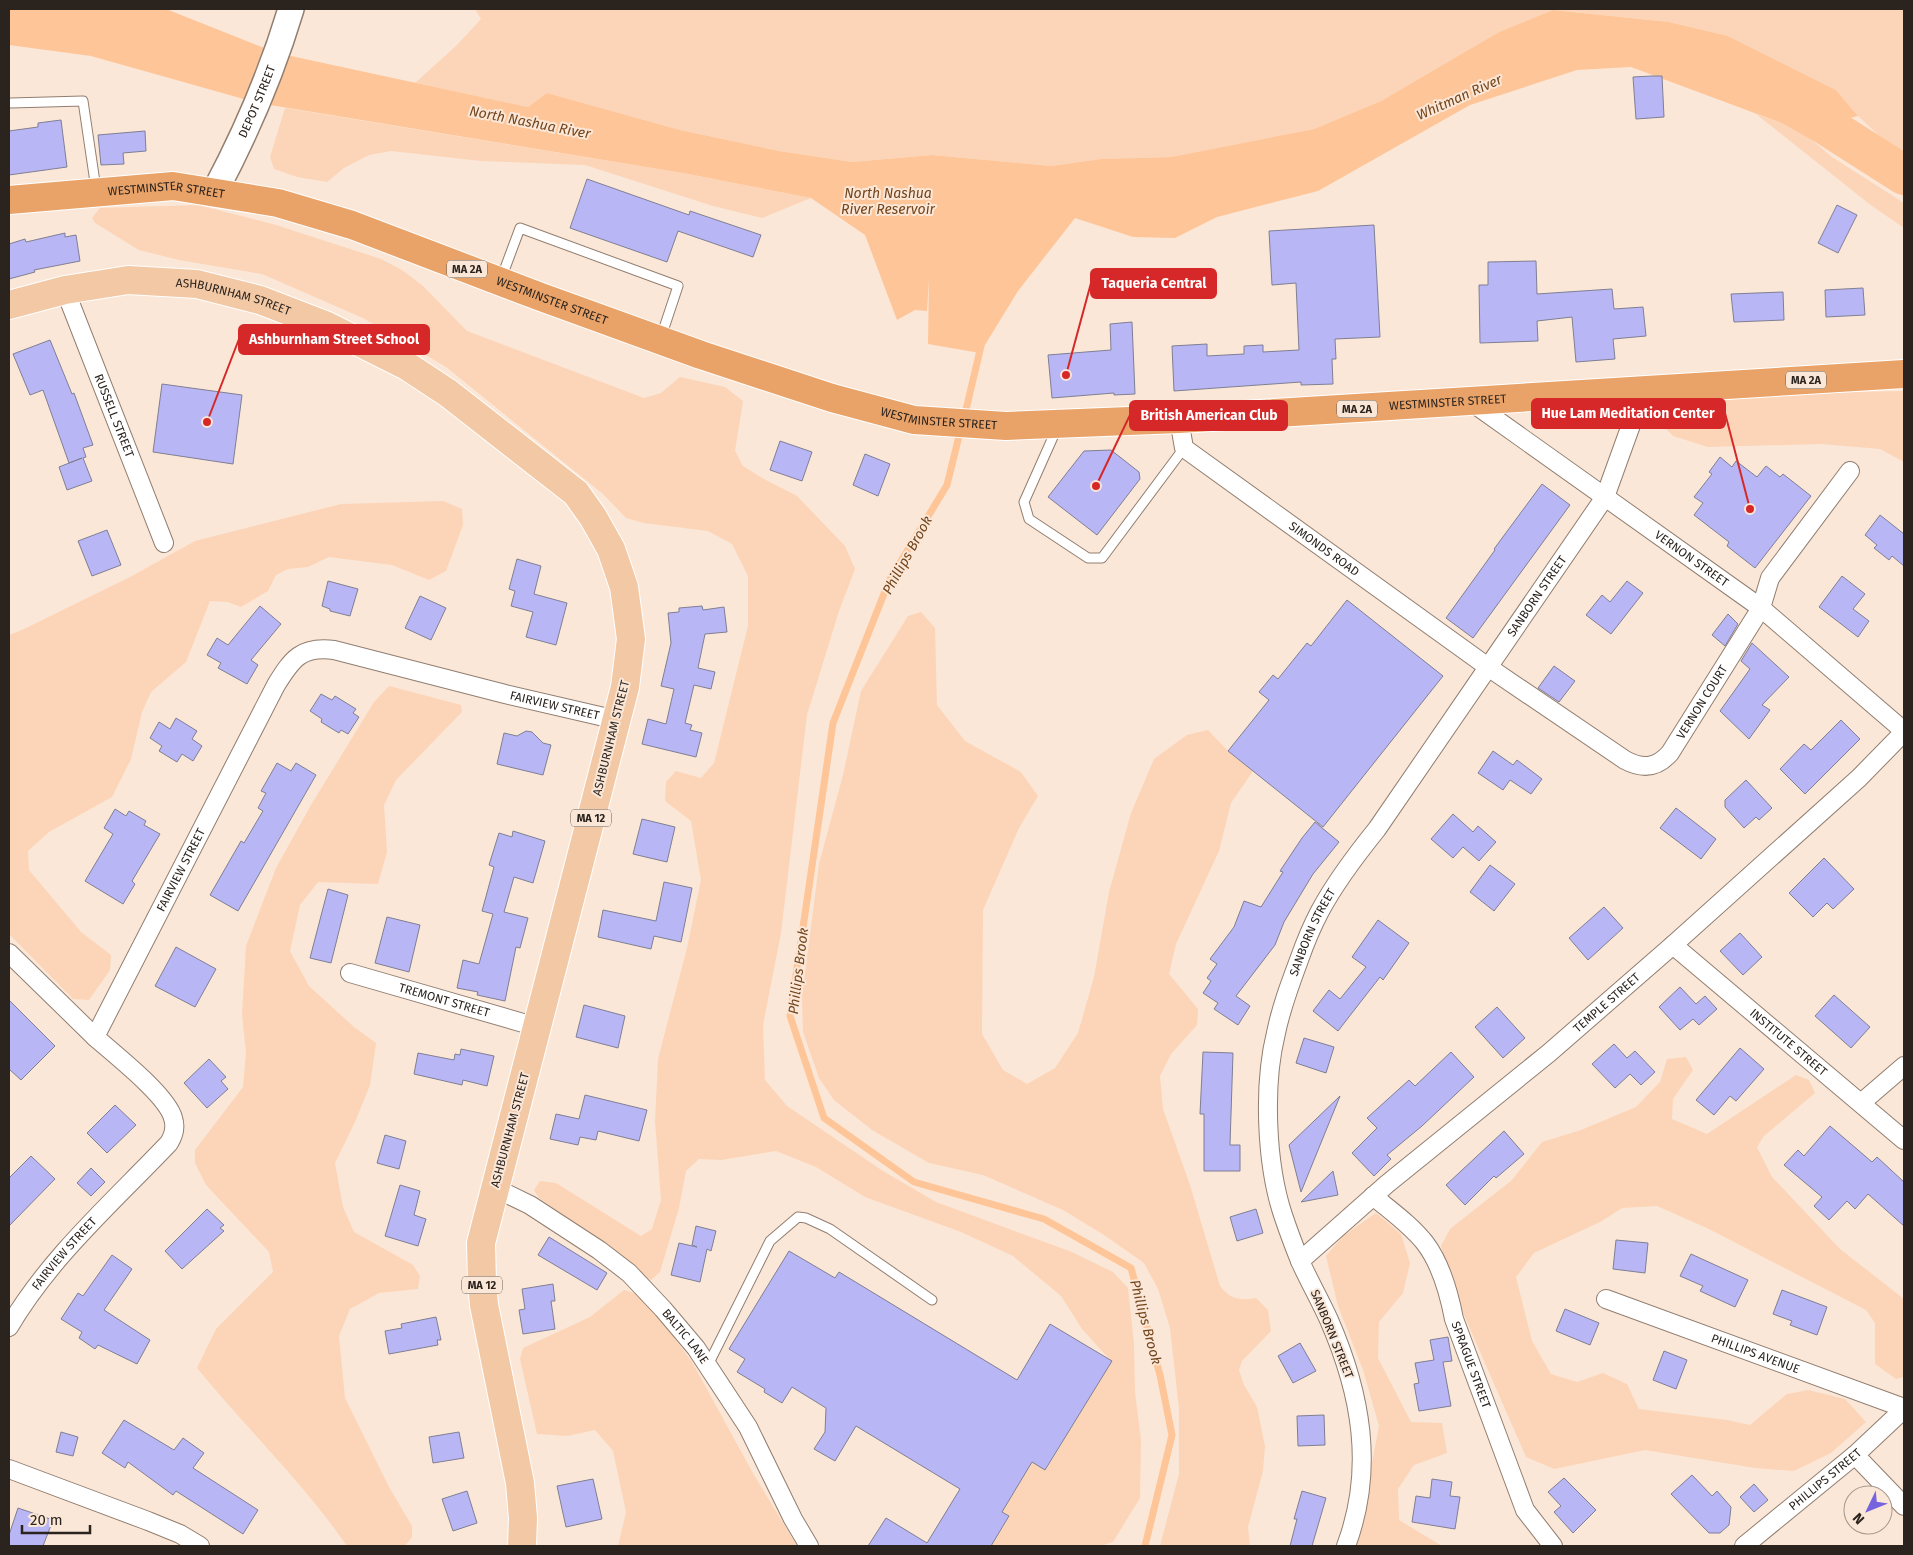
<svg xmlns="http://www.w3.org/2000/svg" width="1913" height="1555" viewBox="0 0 1913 1555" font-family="'Fira Sans',sans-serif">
<rect width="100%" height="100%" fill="#fbe7d7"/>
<path fill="#fcd5b8" d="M475,9H1904V157L1897,152L1858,116L1836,90L1728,36L1669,22L1553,10L1499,32L1381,101L1314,129L1171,157L1101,159L1051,166L932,155L852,162L779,151L680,130L547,93L528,107L415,83L457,45L481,19Z
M285,108L683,173L811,198L762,218L713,206L585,165L481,161L391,151L369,155L344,168L327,182L297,177L274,169L270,157Z
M1756,114L1800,130L1832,157L1904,203V228L1872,206Z
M198,205L276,225L381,259L402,270L423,286L467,331L644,398L661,393L680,377L725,387L743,401L735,451L743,466L762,478L797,496L845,546L855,569L839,611L807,715L781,933L763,1025L765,1080L787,1106L883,1171L936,1202L1072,1252L1113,1272L1128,1288L1134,1344L1135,1392L1141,1440L1140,1498L1113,1542L1100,1546H991L1009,1517L1002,1512L1032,1462L1046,1470L1111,1361L1082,1329L1061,1296L1013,1256L961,1232L865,1197L816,1167L776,1151L721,1160L699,1159L686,1171L679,1208L660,1272L651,1280L634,1271L539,1198L534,1190L540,1181L556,1183L641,1236L652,1229L661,1200L655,1121L658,1059L687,948L701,880L691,821L665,801L666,782L676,771L701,778L714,763L748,626V576L732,544L708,531L644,523L626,518L603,494L446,367L363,318L262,274L179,260L139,250L95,223L92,218L100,208Z
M1904,391V462L1880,449L1821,444L1708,447L1673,436L1657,420L1666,409L1677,404L1803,393Z
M443,501L462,509L463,525L446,571L429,580L392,565L329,557L308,567L288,569L276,575L268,591L241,607L228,602L210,601L186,662L151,692L142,712L131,759L112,797L49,832L28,851L29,870L81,932L111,955L110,970L89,1000L73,999L9,934V635L22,630L132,576L195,541L341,504Z
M921,612L935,628L937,705L965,741L1021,772L1038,796L1019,828L983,910L982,1034L1003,1070L1027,1084L1055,1068L1078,1033L1094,977L1109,892L1131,813L1154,759L1187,735L1208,730L1228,751L1253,771L1231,803L1219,851L1176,944L1169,974L1198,1009L1197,1025L1171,1054L1160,1076L1163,1109L1190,1185L1220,1286C1230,1299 1240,1301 1256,1298L1268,1310L1271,1331L1242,1361L1239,1370L1244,1385L1257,1407L1265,1446L1263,1471L1248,1527L1250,1546H1160L1179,1474V1409L1170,1328L1158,1289L1144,1263L1104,1235L1063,1210L983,1175L929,1163L872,1130L834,1100L819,1078L803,1032L802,997L819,864L843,775L861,691L908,616Z
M389,686L461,705L462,712L396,780L384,805L387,852L378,884L318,882L300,905L290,951L309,986L354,1027L376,1043L370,1085L355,1122L335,1163L343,1207L354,1232L413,1265L420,1276L418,1289L379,1293L350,1309L339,1336L345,1398L389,1487L412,1526V1537L405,1546H347C303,1482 246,1428 197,1368L216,1329L273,1272L269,1252L206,1185L195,1163V1150L243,1087L246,1052L242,1015L246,946L276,868L311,805L374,702Z
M1686,1057L1693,1070L1673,1099L1672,1119L1707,1134L1796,1075L1809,1080L1815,1093L1764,1136L1757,1147L1772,1177L1840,1249L1904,1299V1377L1896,1379L1875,1364V1323L1866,1310L1709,1229L1657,1206L1622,1208L1602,1221L1534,1253L1516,1277L1532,1341L1551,1374L1577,1382L1603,1373L1627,1384L1639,1409L1727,1420L1750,1425L1787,1394L1808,1390L1845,1399L1866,1422L1831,1453L1794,1471L1755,1468L1645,1450L1554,1469L1526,1457L1457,1299L1441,1246L1450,1229L1512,1180L1542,1142L1581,1130L1636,1107L1660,1082L1667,1059Z
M1376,1213L1401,1234L1410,1263L1403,1293L1379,1322L1378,1358L1411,1422L1442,1423L1447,1453L1414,1465L1398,1489L1399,1520L1442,1546H1356L1379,1426L1363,1370L1338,1306L1326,1256L1343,1236Z
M624,1290L643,1296L692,1362L754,1475L797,1546H618L626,1512L613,1451L595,1430L567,1436L537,1434L520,1359L523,1348L590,1317Z"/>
<path fill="#fec598" d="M9,9H166L277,53L528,107L547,93L680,130L779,151L852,162L932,155L1051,166L1101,159L1171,157L1314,129L1381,101L1499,32L1553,10L1669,22L1728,36L1836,90L1858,116L1800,130L1631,67L1577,70L1470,105L1318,191L1217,217L1175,238L1133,237L1075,218L1018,291L980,353L928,344L929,279L927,311L915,310L897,320L865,235L811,198L683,173L258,103L91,56L9,45Z"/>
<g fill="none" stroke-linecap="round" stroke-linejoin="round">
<path stroke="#fec598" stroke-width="7" d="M964,418L981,346
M961,428L947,485L889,581L833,723L790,1016L824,1118L914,1182L1044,1219L1131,1268L1160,1375L1172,1435L1145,1546"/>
<path stroke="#fec598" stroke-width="40" d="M1777,97L1824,124L1904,175"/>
</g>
<path fill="#b9b6f5" stroke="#7f7f93" d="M1652,76H1662L1664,117L1636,119L1633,77Z
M61,120L67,167L9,175V131L38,127V123Z
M145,131L146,151L123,153L124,164L101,165L98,135Z
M587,179L689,215L690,211L761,235L753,257L678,231L667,262L570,228Z
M1837,205L1857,215L1838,253L1818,243Z
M1374,225L1380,337L1335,339L1336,359H1332L1333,384L1301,385V382L1174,391L1172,346L1207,344V356L1244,354V346L1263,345V352L1299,350L1296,283L1272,285L1269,231Z
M65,233V237L76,235L80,261L34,270L35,272L9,279V244L25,239L26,242Z
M1536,261L1537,294L1612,289L1614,309L1643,307L1646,336L1613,339L1615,359L1576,362L1572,317L1537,321L1538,341L1480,343L1479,285H1488V262Z
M1863,288L1865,315L1826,317L1825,290Z
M1783,292L1784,320L1734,322L1731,294Z
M1132,322L1135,394L1114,395V393L1052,398L1048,355L1111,350L1110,324Z
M50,340L72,394L74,393L93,445L83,448L86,457L83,458L92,481L67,490L59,467L82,458L69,463L43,390L30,395L13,354Z
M162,384L242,395L233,464L153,452Z
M780,441L812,452L802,481L770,470Z
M1111,450L1139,472L1140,479L1097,535L1048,497L1084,451Z
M865,454L890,464L878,496L853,485Z
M1720,457L1732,467L1736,461L1757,477L1766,466L1780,477L1783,474L1811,496L1755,568L1727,546L1729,542L1694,515L1703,503L1694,497L1712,474L1709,472Z
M1542,484L1570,505L1473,638L1446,618L1495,550L1494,549Z
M1880,515L1904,534V566L1892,556L1889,560L1874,548L1877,545L1865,535Z
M107,530L121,565L92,576L78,541Z
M517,559L541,566L534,594L567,603L556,645L526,637L533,612L511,606L515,591L509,589Z
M1842,576L1865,594L1853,609L1869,621L1858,637L1819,607Z
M328,581L358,589L350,616L330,611V609L322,606Z
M1627,581L1643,593L1611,634L1586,615L1602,595L1610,602Z
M420,596L446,608L431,640L405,628Z
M1347,600L1443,676L1323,827L1228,751L1269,700L1259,692L1273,675L1278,679L1307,643L1311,646Z
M260,606L281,624L251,660L258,665L247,684L218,668L221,663L207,655L217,638L228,645Z
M702,606L703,610L724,607L727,632L705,634L698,668L715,672L711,689L694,685L685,723L692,725L690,730L702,733L696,757L642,744L648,719L666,724L674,689L661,686L671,643L668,613L679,612V608Z
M1728,614L1738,624L1725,646L1712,635Z
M1752,643L1789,677L1762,705L1770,710L1749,739L1720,711L1750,669L1741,661Z
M1554,666L1575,681L1559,702L1538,688Z
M321,694L332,700L335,696L356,709L353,713L359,717L348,734L341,730L339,733L321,722L322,719L310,711Z
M176,718L197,731L192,739L202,746L193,761L182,754L177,762L159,751L162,746L150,738L159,722L170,729Z
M1841,720L1860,739L1805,794L1780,769L1804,744L1811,750Z
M526,731L532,732L543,743L551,745L543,775L497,764L504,733L517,736Z
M1493,751L1513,765L1517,760L1542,779L1531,794L1510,780L1503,790L1478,773Z
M277,763L291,771L296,763L316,775L238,911L210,895L241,841L244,843L263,811L258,808L266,793L261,791Z
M1746,780L1772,808L1759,820L1756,817L1744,828L1725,807V800Z
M1676,808L1716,839L1701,859L1660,828Z
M115,809L126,816L129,811L146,821L144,825L160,834L132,881L135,884L123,904L85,881L113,834L104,828Z
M1453,814L1473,832L1478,826L1496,842L1479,861L1463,847L1453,858L1431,839Z
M642,819L675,827L667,862L633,854Z
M1315,822L1339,842L1313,874L1284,922L1275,945L1236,996L1250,1006L1238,1025L1214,1009L1218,1003L1203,993L1211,981L1207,978L1217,964L1210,959L1234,927L1244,901L1261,907L1283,872L1280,871L1302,838Z
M513,831L545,841L533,883L514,877L504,912L528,918L520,948L516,947L505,1001L477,995L478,992L457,988L463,960L479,964L493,914L482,911L494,867L489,865L499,833L512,837Z
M1824,858L1854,889L1833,909L1827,903L1813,917L1789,893Z
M1490,865L1515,884L1494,911L1470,892Z
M664,882L692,888L681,942L654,936L651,949L598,937L603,910L656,921Z
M328,889L348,895L331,963L310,958Z
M1604,907L1623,928L1588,960L1569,938Z
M387,917L420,925L409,972L375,963Z
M1378,920L1409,943L1383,980L1380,977L1338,1031L1313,1011L1329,990L1340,999L1366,967L1352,957Z
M1740,933L1762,957L1743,975L1720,951Z
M176,947L216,969L195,1007L155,986Z
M1680,987L1696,1004L1705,996L1717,1009L1699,1025L1693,1019L1680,1030L1659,1007Z
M1834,995L1870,1027L1851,1048L1815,1016Z
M9,1000L55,1046L21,1080L9,1069Z
M584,1005L625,1016L618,1048L576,1037Z
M1497,1007L1525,1038L1503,1058L1475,1027Z
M1304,1038L1334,1047L1326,1073L1296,1063Z
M1614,1044L1627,1058L1635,1051L1655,1072L1641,1085L1630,1074L1615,1088L1592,1064Z
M1740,1048L1764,1069L1736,1101L1730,1096L1714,1115L1696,1100Z
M461,1049L494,1056L487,1086L463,1080L462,1085L414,1074L418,1053L454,1060L455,1054L460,1055Z
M1203,1052L1233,1053L1230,1145H1240V1171H1204V1114H1200Z
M1451,1052L1474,1077L1422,1126L1387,1155L1391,1159L1374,1176L1352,1153L1377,1128L1367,1118L1409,1080L1415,1086Z
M209,1059L226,1077L221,1081L228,1089L207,1108L184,1083Z
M585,1095L647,1110L639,1141L598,1131L596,1140L580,1137L578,1145L550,1139L556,1114L579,1119Z
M1340,1096L1301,1192L1289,1145Z
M115,1105L136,1125L107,1153L87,1133Z
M1830,1126L1872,1162L1877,1157L1904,1182V1226L1868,1194L1855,1209L1847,1201L1829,1220L1814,1206L1822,1197L1784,1165L1798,1150L1804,1156Z
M1504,1131L1524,1154L1496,1178L1494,1176L1465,1205L1446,1185Z
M385,1135L406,1141L399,1169L377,1163Z
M31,1156L55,1179L9,1226V1178Z
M91,1168L105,1182L91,1196L77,1183Z
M1333,1171L1338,1195L1301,1202Z
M400,1185L420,1191L414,1215L426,1219L418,1246L385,1236Z
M207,1209L224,1225L220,1228L224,1231L182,1269L165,1251Z
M1256,1209L1263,1233L1237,1241L1230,1217Z
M696,1226L716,1231L711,1251L707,1249L700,1282L671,1275L679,1243L697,1247L692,1245Z
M549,1237L607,1273L597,1290L538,1255Z
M1616,1240L1648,1243L1645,1273L1613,1269Z
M789,1251L835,1278L839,1272L1017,1380L1050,1324L1112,1361L1045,1470L1032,1462L1002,1512L1009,1516L991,1546H868L886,1518L927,1543L960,1489L856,1426L835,1461L814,1449L825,1432L826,1408L792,1387L782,1403L764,1392L765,1389L737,1372L745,1359L729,1349Z
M1691,1254L1748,1280L1735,1307L1700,1291L1703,1286L1680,1276Z
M112,1255L132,1269L104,1310L150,1340L137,1364L98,1345L95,1349L79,1338L82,1332L61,1319L78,1293L83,1296Z
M553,1284L555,1301H551L555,1329L523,1334L519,1310L525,1309L522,1289Z
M1782,1290L1827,1307L1817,1335L1790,1325L1792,1321L1773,1314Z
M1565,1309L1599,1323L1590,1345L1556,1331Z
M436,1317L441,1340H437L438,1345L389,1354L385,1331L402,1328L401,1324Z
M1448,1337L1452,1361L1443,1362L1451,1406L1419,1411L1414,1384L1419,1383L1415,1363L1434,1360L1430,1340Z
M1300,1343L1316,1371L1293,1383L1278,1356Z
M1664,1351L1687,1360L1676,1389L1653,1380Z
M1324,1415L1325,1445L1298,1446L1297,1416Z
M124,1420L174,1450L183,1438L204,1453L193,1468L258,1510L243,1534L176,1491L173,1495L128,1462L125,1468L102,1453Z
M61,1432L78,1437L73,1456L56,1452Z
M459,1432L464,1458L433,1463L429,1437Z
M1692,1475L1712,1496L1717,1491L1731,1507L1729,1525L1720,1533H1709L1671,1494Z
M1564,1478L1596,1510L1573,1533L1554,1512L1561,1506L1548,1492Z
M593,1479L602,1519L566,1527L557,1486Z
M1432,1479L1452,1482L1450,1496L1460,1497L1455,1529L1412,1522L1416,1496L1430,1498Z
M1754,1484L1768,1500L1754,1512L1740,1497Z
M467,1491L477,1523L453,1531L442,1499Z
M1302,1491L1326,1498L1312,1546H1290L1297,1519H1294Z
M18,1508L53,1520L43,1546H9V1535Z"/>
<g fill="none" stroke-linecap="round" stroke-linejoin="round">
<g stroke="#917e70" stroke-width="11">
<path id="lane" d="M11,103L83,101L96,189
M501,279L520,228L678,286L661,337
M1057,428L1024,502L1029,519L1088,558H1102L1184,448
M708,1365L770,1241L798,1217L806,1218L830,1229L932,1300"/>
</g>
<g stroke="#917e70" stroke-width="20">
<g id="street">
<path id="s1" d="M65,290L164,543"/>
<path id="s2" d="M1470,401L1761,608L1904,731"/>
<path id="s3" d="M1179,419L1184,448L1488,667L1625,760C1642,769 1656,769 1670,753L1761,608L1770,578L1850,471"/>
<path id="s4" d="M1673,945L1904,1140"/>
<path d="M9,953L95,1037"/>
<path id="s5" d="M350,973L537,1027"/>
<path d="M1861,1103L1904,1066"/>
<path id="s6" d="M495,1188L530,1205L599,1250L629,1273L663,1309L696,1348L748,1427L793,1519L809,1546"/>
<path id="s7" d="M1373,1196C1391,1211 1411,1225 1425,1243C1441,1264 1449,1293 1454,1319L1525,1510L1553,1546"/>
<path id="s8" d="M1300,1261L1387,1184L1549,1053L1673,945L1859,778L1904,732"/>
<path id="s9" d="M1606,1299L1904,1408"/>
<path id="s10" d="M9,1327C50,1257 113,1202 169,1143C174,1135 176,1127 173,1118C167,1095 114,1054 95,1037L276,685C292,659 301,646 334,650L505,694L617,720"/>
<path d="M1855,1455L1904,1506"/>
<path d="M9,1469L148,1521L180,1534L200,1546"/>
<path id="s11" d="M1346,1546C1375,1469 1361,1393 1329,1320C1320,1300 1309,1281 1300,1261C1294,1246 1288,1230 1283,1215C1266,1164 1263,1085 1276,1033C1281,1008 1290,984 1299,960C1305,943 1312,926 1320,911C1336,881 1356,855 1377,829L1605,497L1644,389"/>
<path id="s12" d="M1744,1546L1855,1455L1904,1409"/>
</g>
</g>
<g stroke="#917e70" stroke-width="28">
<g id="secondary">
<path id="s13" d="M215,191C246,133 272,72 291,9"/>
</g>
</g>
<g stroke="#fff" stroke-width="30">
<g id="primary">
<path id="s14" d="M9,305L65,290L128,280L197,284L260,300L325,325L407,366L448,393L576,493L593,517L611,549L624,587L631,639L625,687L481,1243L482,1282L484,1305L520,1483L523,1518L522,1546"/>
</g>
</g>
<g stroke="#fff" stroke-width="30">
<g id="highway">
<path id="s15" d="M9,200L173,186L278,203L352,225L541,297L701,355L832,398L914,420L1006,426L1179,419L1904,374"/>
</g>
</g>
<use href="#lane" stroke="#fff" stroke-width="9"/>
<use href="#street" stroke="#fff" stroke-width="18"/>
<use href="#secondary" stroke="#fff" stroke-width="25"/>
<use href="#primary" stroke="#f2c8a5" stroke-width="28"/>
<use href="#highway" stroke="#e9a369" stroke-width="28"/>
</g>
<g text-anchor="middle" stroke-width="4" stroke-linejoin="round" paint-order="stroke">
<g fill="#fbe7d7" stroke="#695e56" stroke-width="1">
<rect x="447" y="260.5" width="40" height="17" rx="4"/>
<rect x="1786" y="371.5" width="40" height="17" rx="4"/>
<rect x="1337" y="400.5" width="40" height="17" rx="4"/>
<rect x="571" y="809.5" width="40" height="17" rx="4"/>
<rect x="462" y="1276.5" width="40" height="17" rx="4"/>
</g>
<g font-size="11" font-weight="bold" fill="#2b231e">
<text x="467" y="273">MA 2A</text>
<text x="1806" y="384">MA 2A</text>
<text x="1357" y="413">MA 2A</text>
<text x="591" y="822">MA 12</text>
<text x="482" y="1289">MA 12</text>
</g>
<g font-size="12" fill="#2b231e" stroke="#fbe7d7">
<text dy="4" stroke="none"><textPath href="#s13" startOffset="99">DEPOT STREET</textPath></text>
<text dy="4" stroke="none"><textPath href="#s15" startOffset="158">WESTMINSTER STREET</textPath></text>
<text dy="4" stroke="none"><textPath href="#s14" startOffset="229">ASHBURNHAM STREET</textPath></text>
<text dy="4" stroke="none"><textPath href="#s15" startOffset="562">WESTMINSTER STREET</textPath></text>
<text dy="4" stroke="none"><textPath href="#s15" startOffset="1478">WESTMINSTER STREET</textPath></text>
<text dy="4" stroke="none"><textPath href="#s1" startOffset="135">RUSSELL STREET</textPath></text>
<text dy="4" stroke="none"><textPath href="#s15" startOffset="968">WESTMINSTER STREET</textPath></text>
<text dy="4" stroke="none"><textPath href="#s3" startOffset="202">SIMONDS ROAD</textPath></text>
<text dy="4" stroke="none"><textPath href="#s2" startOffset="272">VERNON STREET</textPath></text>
<text dy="4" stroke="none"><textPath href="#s11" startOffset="1044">SANBORN STREET</textPath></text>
<text dy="4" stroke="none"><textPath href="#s3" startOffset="680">VERNON COURT</textPath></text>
<text dy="4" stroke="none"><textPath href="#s10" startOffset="1081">FAIRVIEW STREET</textPath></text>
<text transform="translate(611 738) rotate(-76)" y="4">ASHBURNHAM STREET</text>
<text dy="4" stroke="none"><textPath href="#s10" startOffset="572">FAIRVIEW STREET</textPath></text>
<text dy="4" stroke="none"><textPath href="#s11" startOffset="639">SANBORN STREET</textPath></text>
<text dy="4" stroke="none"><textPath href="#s5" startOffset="98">TREMONT STREET</textPath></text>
<text dy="4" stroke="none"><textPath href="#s8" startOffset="401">TEMPLE STREET</textPath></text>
<text dy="4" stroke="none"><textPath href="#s4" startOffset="151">INSTITUTE STREET</textPath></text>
<text transform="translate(510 1130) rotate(-75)" y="4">ASHBURNHAM STREET</text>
<text dy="4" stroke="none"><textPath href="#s10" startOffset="92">FAIRVIEW STREET</textPath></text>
<text transform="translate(1332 1334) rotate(68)" y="4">SANBORN STREET</text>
<text dy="4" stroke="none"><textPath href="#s6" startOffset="244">BALTIC LANE</textPath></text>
<text dy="4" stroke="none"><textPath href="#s9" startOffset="159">PHILLIPS AVENUE</textPath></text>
<text dy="4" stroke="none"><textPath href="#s7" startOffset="201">SPRAGUE STREET</textPath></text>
<text dy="4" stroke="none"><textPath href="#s12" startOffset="105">PHILLIPS STREET</textPath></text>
</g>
<g font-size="14" font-style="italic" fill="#73451c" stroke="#fbe7d7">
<text transform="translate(1459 97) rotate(-24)" y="5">Whitman River</text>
<text transform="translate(530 122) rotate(11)" y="5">North Nashua River</text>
<text x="888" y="198">North Nashua<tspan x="888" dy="16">River Reservoir</tspan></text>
<text transform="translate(907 555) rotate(-61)" y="5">Phillips Brook</text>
<text transform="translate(798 971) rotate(-83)" y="5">Phillips Brook</text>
<text transform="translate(1146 1322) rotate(75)" y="5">Phillips Brook</text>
</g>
</g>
<path fill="none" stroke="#d62828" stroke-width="2" d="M1066 375L1091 283M207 422L239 339M1750 509L1725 413M1096 486L1130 415"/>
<g fill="#d62828" stroke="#fbe7d7" stroke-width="2">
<circle cx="1066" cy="375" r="5"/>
<circle cx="207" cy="422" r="5"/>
<circle cx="1750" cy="509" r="5"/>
<circle cx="1096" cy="486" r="5"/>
</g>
<g fill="#d62828" stroke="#d62828" stroke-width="2">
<rect x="1091" y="269" width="125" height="29" rx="5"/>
<rect x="239" y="325" width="190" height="29" rx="5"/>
<rect x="1532" y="399" width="193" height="29" rx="5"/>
<rect x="1130" y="401" width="157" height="29" rx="5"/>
</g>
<g font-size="14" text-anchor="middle" font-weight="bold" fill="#fff">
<text x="1154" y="288">Taqueria Central</text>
<text x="334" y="344">Ashburnham Street School</text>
<text x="1628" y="418">Hue Lam Meditation Center</text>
<text x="1209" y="420">British American Club</text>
</g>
<rect width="1913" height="1555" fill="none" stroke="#2b231e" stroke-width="20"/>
<g transform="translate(1868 1510) rotate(227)"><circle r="24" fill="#fbe7d7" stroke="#a8998d"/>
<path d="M0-4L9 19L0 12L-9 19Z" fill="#7663de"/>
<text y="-8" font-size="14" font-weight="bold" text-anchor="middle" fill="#2b231e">N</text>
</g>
<path d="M22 1525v8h68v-8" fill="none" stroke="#2b231e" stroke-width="2.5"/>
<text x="30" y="1525" font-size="15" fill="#2b231e" stroke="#fbe7d7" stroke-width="4" paint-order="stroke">20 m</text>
</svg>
